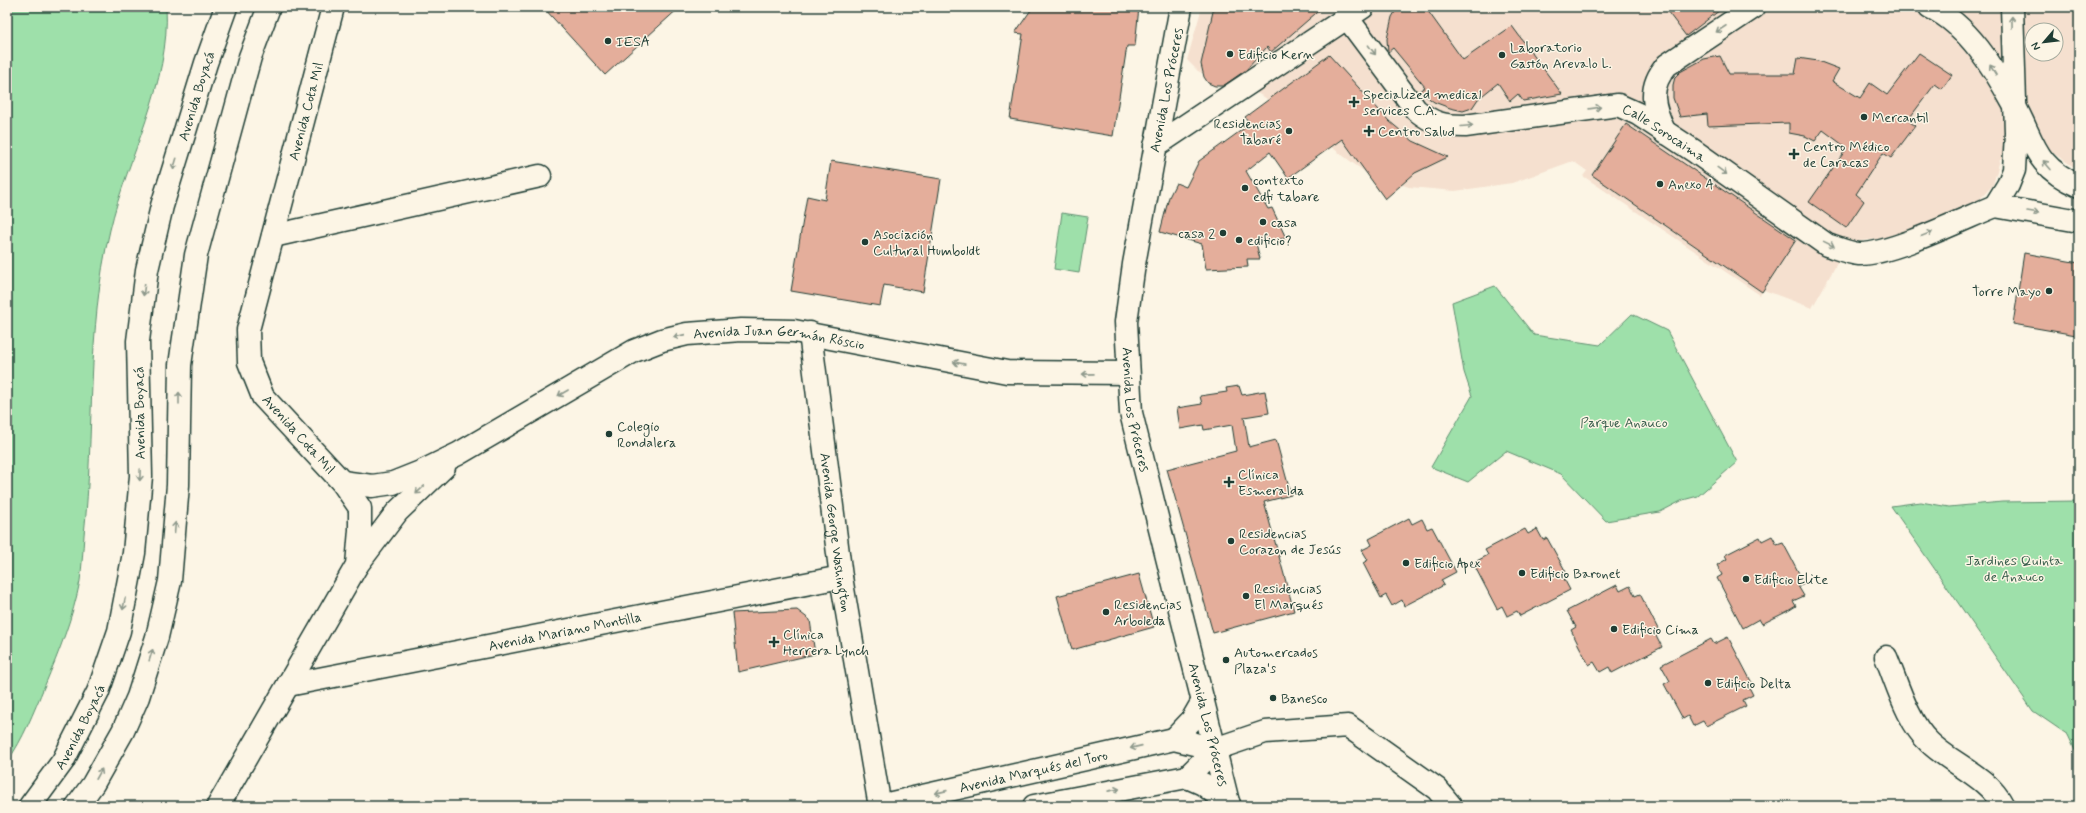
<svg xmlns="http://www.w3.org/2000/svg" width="2086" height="813" viewBox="0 0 2086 813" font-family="Mynerve,sans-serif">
<rect width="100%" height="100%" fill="#fcf5e5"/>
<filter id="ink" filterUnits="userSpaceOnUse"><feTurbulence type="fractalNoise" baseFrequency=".025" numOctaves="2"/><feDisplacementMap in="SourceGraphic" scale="8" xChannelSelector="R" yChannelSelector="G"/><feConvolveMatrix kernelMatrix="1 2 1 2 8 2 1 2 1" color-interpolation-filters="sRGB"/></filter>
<g filter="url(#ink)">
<path fill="#f5e0cf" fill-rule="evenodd" d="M1202,7H2079V170L2042,146L2000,160L1993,185L1977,202L1918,227L1879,239L1849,242L1812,308L1764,290L1760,295L1583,176L1587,171L1573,161L1512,183L1455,191L1409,187L1369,175L1264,97L1240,84L1222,83L1198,71L1187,60ZM2032,30H2056V54H2032Z"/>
<path fill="#9ee0aa" stroke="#5e8e6f" d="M7,7H166C171,83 127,157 110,230C86,330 95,433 84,535C83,550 82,566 80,581C73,617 59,652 45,685C33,713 24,738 7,762Z
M1062,213L1088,217L1079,273L1054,269Z
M1495,286L1534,335L1600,345L1632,314L1667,331L1737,462L1698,496L1683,500L1660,512L1606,521L1561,474L1506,451L1468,482L1431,467L1472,396L1464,372L1452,302Z
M2079,501V759L2068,735L2033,711L1891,506L1921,502L1949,507L2002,502Z"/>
<path fill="#e4ae9b" stroke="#1f3d34" d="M543,7H680L605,75Z
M1033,7H1139L1135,46H1127L1113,136L1010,119L1023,34L1015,33Z
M1214,7H1323L1271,52L1267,47L1246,70L1223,86H1215L1208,83L1204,77L1201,64Z
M1398,7H1425L1463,60L1512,26L1562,94L1523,101L1518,94L1510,101L1498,83L1478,99L1472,108L1463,111L1450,108L1434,102L1419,91L1425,87L1393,48L1388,52L1387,39L1392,17Z
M1664,7H1724L1686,36Z
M1919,53L1952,75L1942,89L1935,84L1908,120L1915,126L1891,158L1883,153L1856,194L1864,201L1846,228L1809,202L1847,148L1823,130L1815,141L1805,136L1789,133V123L1708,126L1707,114L1680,117L1673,98V85L1675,77L1680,72L1704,59L1720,56L1729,74H1795L1798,58L1818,61L1839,69L1832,81L1860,98L1870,83L1887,95Z
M1329,55L1389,121L1413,141L1448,157L1415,173L1385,199L1342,139L1288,178L1270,152L1246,171L1268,209L1272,208L1286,238L1256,243L1260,259H1247L1248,267L1206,269L1202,244L1160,232L1169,197L1176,183L1186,187L1199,161L1250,124L1245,117Z
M1626,124L1796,240L1762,292L1592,175Z
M831,161L941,179L923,292L884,285L880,306L791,291L807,196L825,200Z
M2024,253L2079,263V319L2076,335L2013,324Z
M1239,386L1242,395L1265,391L1269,413L1244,417L1249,447L1276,440L1291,495L1264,502L1294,611L1213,633L1167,469L1236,451L1232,425L1204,430L1203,425L1180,429L1177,408L1202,404L1200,396L1227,392L1226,388Z
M1409,518L1412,524L1422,519L1427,529L1432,527L1456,572L1441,580L1444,585L1431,592L1404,606L1402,600L1392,606L1386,595L1381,598L1363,563L1368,560L1362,550L1372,545L1369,539Z
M1525,529L1528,534L1537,529L1543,540L1547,538L1566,572L1562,575L1570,590L1520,616L1517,611L1507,616L1502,606L1497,609L1473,563L1488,555L1485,550Z
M1772,536L1777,545L1783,543L1790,556L1804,583L1798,586L1804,596L1793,601L1796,606L1788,611L1762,624L1759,619L1743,628L1717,578L1722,575L1717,565L1727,559L1725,555L1760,537L1762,541Z
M1139,574L1154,627L1072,650L1057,596Z
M1617,585L1620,591L1630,586L1635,596L1640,594L1658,629L1654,631L1662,647L1612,673L1609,667L1600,672L1594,662L1589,665L1579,646L1571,630L1576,627L1567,611Z
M797,610L810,620L815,654L738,672L732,613Z
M1728,637L1752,683L1748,685L1753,695L1743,700L1746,706L1706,726L1703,721L1693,726L1688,716L1683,719L1664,684L1670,681L1661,665L1711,639L1714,644Z"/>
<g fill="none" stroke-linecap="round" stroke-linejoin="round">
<g stroke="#1f3d34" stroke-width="25">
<g id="minor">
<path id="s1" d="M1181,7L1134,264L1126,322L1131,413L1229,806"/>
<path d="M1930,7C1968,25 1994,68 2013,103C2035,142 2033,166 2079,186"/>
<path id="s2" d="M1348,19L1416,110C1434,124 1443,126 1465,126L1618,105L1638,114L1694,151L1827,245C1837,248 1848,253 1859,254C1890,255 1963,219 1995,206"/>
<path d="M1665,133C1653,107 1647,88 1667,65L1754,7"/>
<path d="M1155,146L1363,7"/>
<path d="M1995,206L2008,185L2014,170L2016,133L2012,7"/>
<path d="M1995,206L2079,221"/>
<path d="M273,236L540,176"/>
<path id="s3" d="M810,333L841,577L879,801"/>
<path id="s4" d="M342,482L372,486L393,483L423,471L458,454L634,351L662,340L687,334L741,330L794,331L1007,372L1127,373"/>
<path d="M357,565L397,512L444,467"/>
<path d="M1886,657C1897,683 1908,723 1929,742C1951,764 1988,776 2003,806"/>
<path id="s5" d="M288,685L841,577"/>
<path d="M1174,739L1192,720L1203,701"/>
<path d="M1187,777L1203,784L1229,804"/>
<path id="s6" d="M892,803L1174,739L1215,749"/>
<path id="s7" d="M218,806L357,565L360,530V508L342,482L263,397L249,362L248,330L333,7"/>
<path d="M1034,806L1187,777L1215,749L1265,732L1348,726L1437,789L1451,806"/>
</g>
</g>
<g stroke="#1f3d34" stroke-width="25">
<g id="highway">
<path id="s8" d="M30,806L63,761L98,692L119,631L134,553L141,476L138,341L147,270L162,206L206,63L226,7"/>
<path d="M77,806L93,784L123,731L138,697L157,637L170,581L178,485L180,365L196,255L250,57L269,7"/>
</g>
</g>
<use href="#minor" stroke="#fcf5e5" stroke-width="22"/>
<use href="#highway" stroke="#fcf5e5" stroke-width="22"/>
</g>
<defs><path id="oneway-shaft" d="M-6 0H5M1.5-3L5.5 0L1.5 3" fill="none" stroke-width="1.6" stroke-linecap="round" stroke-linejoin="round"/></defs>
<g stroke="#8e998c">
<use href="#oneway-shaft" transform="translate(2012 22) rotate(-91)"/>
<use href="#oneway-shaft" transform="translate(1721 29) rotate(147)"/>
<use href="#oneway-shaft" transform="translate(1372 50) rotate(53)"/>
<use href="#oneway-shaft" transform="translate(1993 70) rotate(-122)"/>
<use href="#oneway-shaft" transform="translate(1595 108) rotate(-8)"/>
<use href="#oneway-shaft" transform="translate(1467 126) rotate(-5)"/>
<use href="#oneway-shaft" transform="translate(175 164) rotate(107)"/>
<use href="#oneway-shaft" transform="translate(2047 165) rotate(-131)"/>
<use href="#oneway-shaft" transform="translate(1722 171) rotate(36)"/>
<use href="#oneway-shaft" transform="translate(2033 212) rotate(9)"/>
<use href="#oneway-shaft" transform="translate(1927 234) rotate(-22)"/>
<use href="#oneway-shaft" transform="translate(1829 244) rotate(26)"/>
<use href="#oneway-shaft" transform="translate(144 290) rotate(97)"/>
<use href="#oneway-shaft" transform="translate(679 336) rotate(167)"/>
<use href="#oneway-shaft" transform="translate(959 363) rotate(-169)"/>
<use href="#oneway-shaft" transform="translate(1088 374) rotate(179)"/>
<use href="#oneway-shaft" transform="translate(563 393) rotate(150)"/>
<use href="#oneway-shaft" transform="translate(179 398) rotate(-90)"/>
<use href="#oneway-shaft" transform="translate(140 475) rotate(92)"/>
<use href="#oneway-shaft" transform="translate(420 490) rotate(137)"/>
<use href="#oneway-shaft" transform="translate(175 528) rotate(-85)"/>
<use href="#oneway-shaft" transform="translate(124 604) rotate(101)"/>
<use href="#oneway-shaft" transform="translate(151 655) rotate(-72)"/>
<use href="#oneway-shaft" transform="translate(1136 747) rotate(167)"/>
<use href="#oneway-shaft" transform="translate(99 774) rotate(-61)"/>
<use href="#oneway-shaft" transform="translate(1114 790) rotate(-11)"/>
<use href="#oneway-shaft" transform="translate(941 792) rotate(167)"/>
</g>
</g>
<g fill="#1f3d34" stroke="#fcf5e5" stroke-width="1.5">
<circle cx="608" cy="41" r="4"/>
<circle cx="1230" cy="54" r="4"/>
<circle cx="1502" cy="55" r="4"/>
<path d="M1352 96h4v4h4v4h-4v4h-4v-4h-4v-4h4z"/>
<circle cx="1864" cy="117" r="4"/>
<circle cx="1289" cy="131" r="4"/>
<path d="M1367 125h4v4h4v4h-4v4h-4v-4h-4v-4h4z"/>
<path d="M1792 148h4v4h4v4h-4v4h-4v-4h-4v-4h4z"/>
<circle cx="1660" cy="184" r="4"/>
<circle cx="1245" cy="188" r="4"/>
<circle cx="1263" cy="222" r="4"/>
<circle cx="1223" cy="233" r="4"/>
<circle cx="1239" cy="240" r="4"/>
<circle cx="865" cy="242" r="4"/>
<circle cx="2049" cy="291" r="4"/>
<circle cx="609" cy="434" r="4"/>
<path d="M1227 476h4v4h4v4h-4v4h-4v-4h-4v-4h4z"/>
<circle cx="1231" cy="541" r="4"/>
<circle cx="1406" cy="563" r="4"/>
<circle cx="1522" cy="573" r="4"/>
<circle cx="1746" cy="579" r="4"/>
<circle cx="1246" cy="596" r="4"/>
<circle cx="1106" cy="612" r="4"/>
<circle cx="1614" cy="629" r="4"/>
<path d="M772 636h4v4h4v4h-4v4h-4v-4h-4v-4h4z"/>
<circle cx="1226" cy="660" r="4"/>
<circle cx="1708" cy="683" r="4"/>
<circle cx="1273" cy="698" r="4"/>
</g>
<g text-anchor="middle" stroke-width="3" stroke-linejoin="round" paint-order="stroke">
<g font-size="14" fill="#1f3d34" stroke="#fcf5e5" text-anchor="start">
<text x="616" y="46">IESA</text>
<text x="1510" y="52">Laboratorio<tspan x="1510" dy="16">Gastón Arevalo L.</tspan></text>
<text x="1238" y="59">Edificio Kern</text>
<text x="1363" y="99">Specialized medical<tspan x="1363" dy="16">services C.A.</tspan></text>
<text x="1872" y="122">Mercantil</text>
<text x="1281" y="128" text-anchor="end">Residencias<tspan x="1281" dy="16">Tabaré</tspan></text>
<text x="1378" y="136">Centro Salud</text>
<text x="1803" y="151">Centro Médico<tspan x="1803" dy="16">de Caracas</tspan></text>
<text x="1253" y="185">contexto<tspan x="1253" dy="16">edfi tabare</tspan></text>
<text x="1668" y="189">Anexo A</text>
<text x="1271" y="227">casa</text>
<text x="1215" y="238" text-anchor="end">casa 2</text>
<text x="873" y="239">Asociación<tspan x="873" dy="16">Cultural Humboldt</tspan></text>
<text x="1247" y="245">edificio?</text>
<text x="2041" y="296" text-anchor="end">Torre Mayo</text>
<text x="617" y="431">Colegio<tspan x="617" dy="16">Rondalera</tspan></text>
<text x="1238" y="479">Clínica<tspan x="1238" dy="16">Esmeralda</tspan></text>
<text x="1239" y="538">Residencias<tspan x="1239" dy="16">Corazon de Jesús</tspan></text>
<text x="1414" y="568">Edificio Apex</text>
<text x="1530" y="578">Edificio Baronet</text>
<text x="1754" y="584">Edificio Elite</text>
<text x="1254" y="593">Residencias<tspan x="1254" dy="16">El Marqués</tspan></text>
<text x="1114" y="609">Residencias<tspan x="1114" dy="16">Arboleda</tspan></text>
<text x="1622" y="634">Edificio Cima</text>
<text x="783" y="639">Clínica<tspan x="783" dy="16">Herrera Lynch</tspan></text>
<text x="1234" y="657">Automercados<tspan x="1234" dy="16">Plaza's</tspan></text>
<text x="1716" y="688">Edificio Delta</text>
<text x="1281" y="703">Banesco</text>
</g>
<g font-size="14" fill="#1f3d34" stroke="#fcf5e5">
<text transform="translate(1166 90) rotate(-79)" y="5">Avenida Los Próceres</text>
<text dy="5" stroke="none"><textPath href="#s8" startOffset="742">Avenida Boyacá</textPath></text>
<text dy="5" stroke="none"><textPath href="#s7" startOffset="779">Avenida Cota Mil</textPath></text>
<text dy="5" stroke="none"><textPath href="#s2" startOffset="375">Calle Sorocaima</textPath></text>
<text dy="5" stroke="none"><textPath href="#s4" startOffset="475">Avenida Juan Germán Róscio</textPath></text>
<text dy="5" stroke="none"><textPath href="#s1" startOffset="408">Avenida Los Próceres</textPath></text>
<text transform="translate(139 413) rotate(-91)" y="5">Avenida Boyacá</text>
<text transform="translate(299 434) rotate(48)" y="5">Avenida Cota Mil</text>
<text dy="5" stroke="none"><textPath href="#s3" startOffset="201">Avenida George Washington</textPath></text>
<text dy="5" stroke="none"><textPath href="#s5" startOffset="282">Avenida Mariano Montilla</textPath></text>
<text dy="5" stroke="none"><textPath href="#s1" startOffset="732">Avenida Los Próceres</textPath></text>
<text dy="5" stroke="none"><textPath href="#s8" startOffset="94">Avenida Boyacá</textPath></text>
<text dy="5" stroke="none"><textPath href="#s6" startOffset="145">Avenida Marqués del Toro</textPath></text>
</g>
<g font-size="14" fill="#385e4c" stroke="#fcf5e5">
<text x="1624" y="427">Parque Anauco</text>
<text x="2014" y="565">Jardines Quinta<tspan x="2014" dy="16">de Anauco</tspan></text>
</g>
</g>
<rect width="2086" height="813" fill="none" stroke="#fcf5e5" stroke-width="24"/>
<rect x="12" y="12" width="2062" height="789" fill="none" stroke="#1f3d34" stroke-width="1.5" filter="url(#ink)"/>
<g transform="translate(2044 42) rotate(242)"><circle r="19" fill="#fcf5e5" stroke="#a4ab9e"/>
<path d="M0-3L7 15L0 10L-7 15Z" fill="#1f3d34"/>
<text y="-6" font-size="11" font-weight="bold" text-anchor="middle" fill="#1f3d34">N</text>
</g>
</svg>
